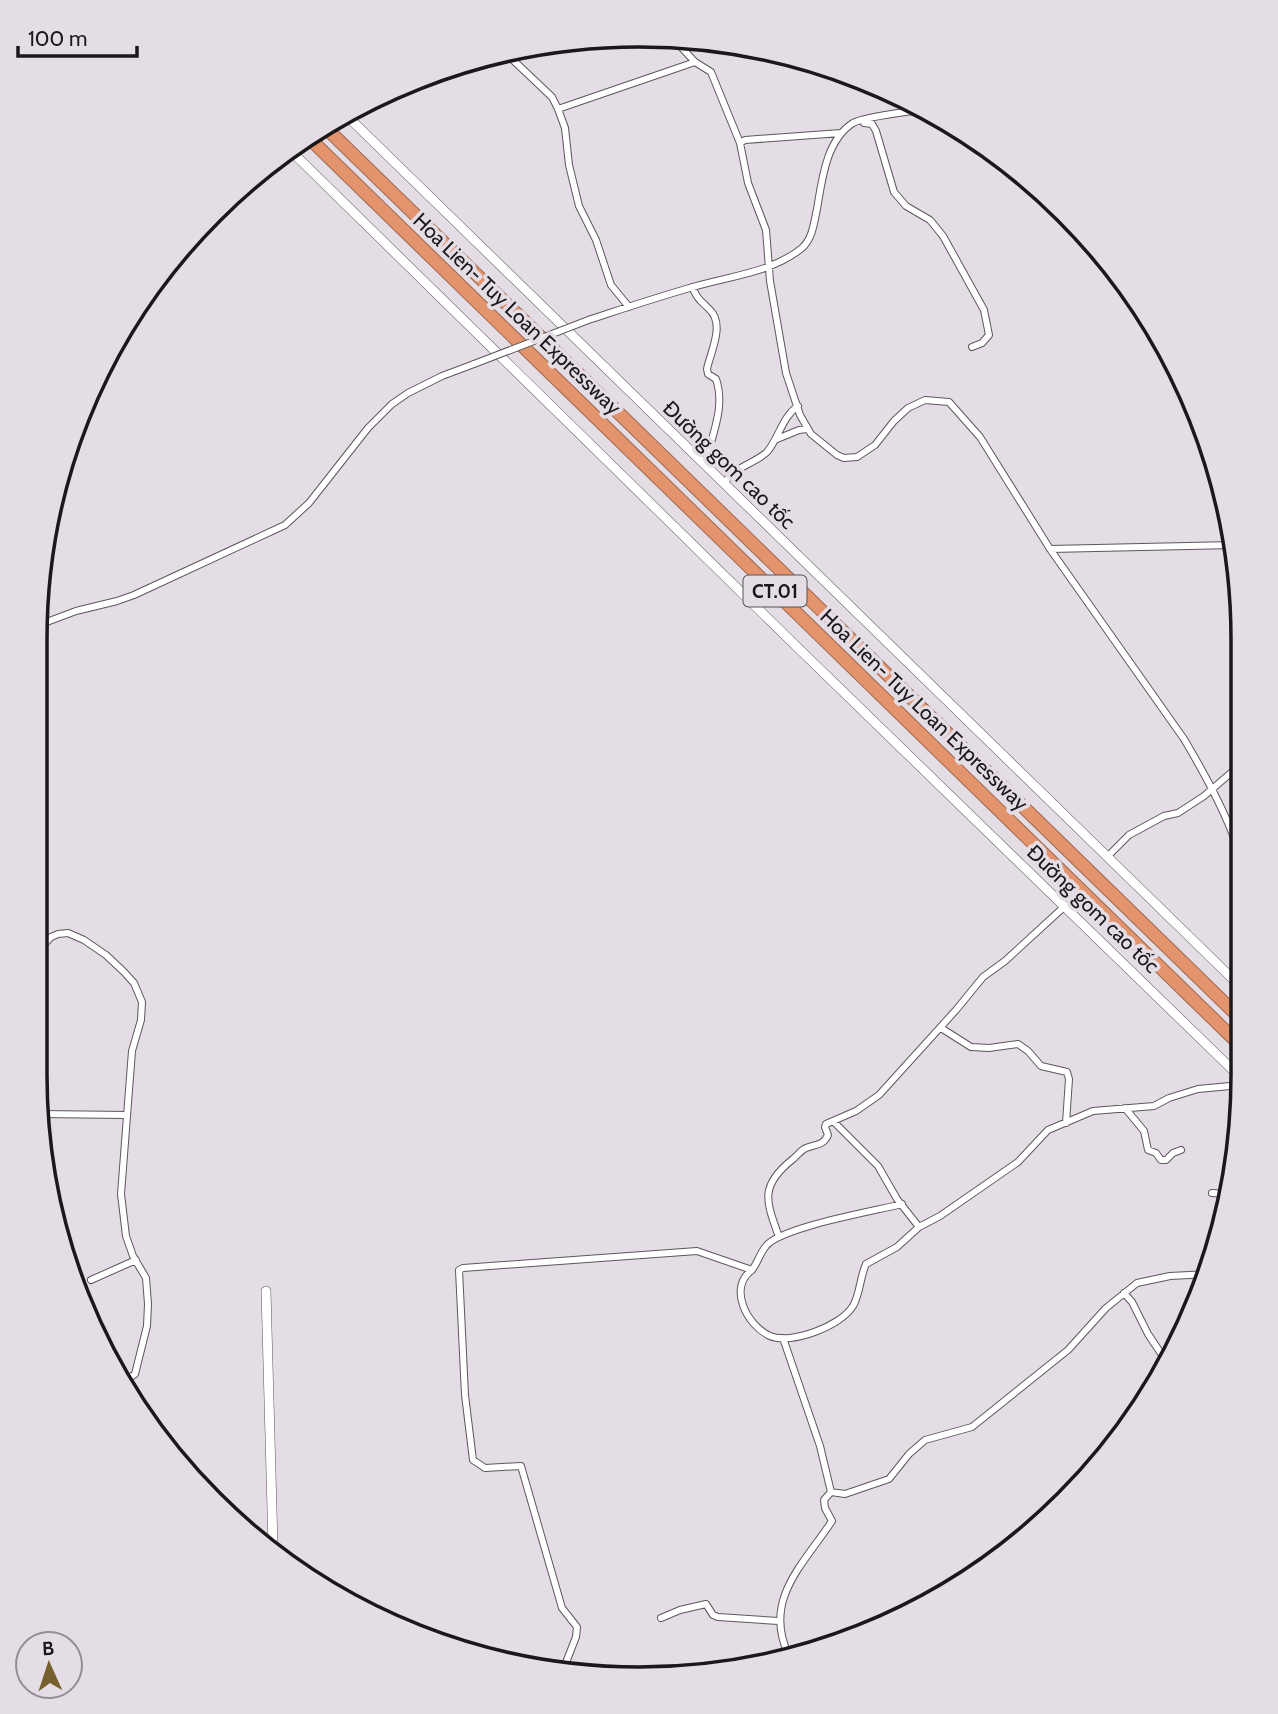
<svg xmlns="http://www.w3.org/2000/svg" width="1278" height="1714" viewBox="0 0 1278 1714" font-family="Cabin,sans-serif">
<rect width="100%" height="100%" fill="#e5dde5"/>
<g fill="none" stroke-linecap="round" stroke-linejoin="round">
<g stroke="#5d575d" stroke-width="8">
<path id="street" d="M677,39L682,48L695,62
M510,51L513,60L552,97L558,109L565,128L569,165L579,206L596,240L611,285L629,307
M558,109L695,62L711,72L740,143L748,183L766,230L770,281L786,373L800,415L811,434L837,455L844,458L857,457L875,445L894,421L908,408L925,400L949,402L980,437L1050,549L1184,739C1203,771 1230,820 1240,856
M864,123L872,124L876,131L894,192L906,206L930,220L943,236L984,310L989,335L982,343L972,347
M740,143L745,140L841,133
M692,287C699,301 699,299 709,309C726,324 710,353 707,369L708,374L716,379C726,408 711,437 705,465
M591,319C625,308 658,297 693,287C729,276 771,273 802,248C813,238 814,222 817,209C822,180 826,140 853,123C866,116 910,112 926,109
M777,439L799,430L807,429
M725,485C727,470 756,463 767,452C779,438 782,417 798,406
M1050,549L1234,545
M36,626L76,611L117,601L134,595L285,525L309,503L368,428L392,404L408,393L442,376L474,364
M1107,857L1129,835L1164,816L1178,813L1204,796L1239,766
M35,954L51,937L58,934L68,933L84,940L106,955L124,972L134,983L142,1002L141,1020L132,1051L121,1194L126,1236L133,1256L146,1278L148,1304L147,1326L135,1374L121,1384
M941,1028L971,1047L989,1048L1018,1044L1028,1051L1041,1066L1067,1072L1069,1079L1066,1123
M1125,1108L1144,1131L1148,1150L1156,1153L1161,1160H1166L1173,1153L1181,1150
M40,1114L127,1115
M834,1122L878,1166L897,1199L919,1227
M1212,1193L1226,1194
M779,1237C766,1201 759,1186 793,1159C797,1156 801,1150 806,1148C816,1144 823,1146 828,1135L825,1127L826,1124L856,1111L879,1095L956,1010L983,977L1005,961L1065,906
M752,1270C728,1287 746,1325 770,1336C791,1345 841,1326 853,1306C860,1294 860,1277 866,1264L897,1247L919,1227L940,1216L1018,1162L1048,1130L1093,1111L1154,1106L1169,1098L1198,1089L1241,1085
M91,1280L136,1260
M1124,1293L1132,1302L1148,1334L1168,1364
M783,1338L820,1446L831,1492
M148,1415L149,1420
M831,1492L845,1494L889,1479L909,1454L925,1440L972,1427L1068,1350L1106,1308L1137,1283L1170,1276L1209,1274
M661,1618L680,1610L706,1604L713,1615L718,1617L779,1621
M789,1656C762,1600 803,1565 832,1521L825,1508L824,1500L831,1492
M563,1670L576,1637L577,1627L562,1608L521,1466L485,1468L473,1460L465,1395L459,1270L463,1268L697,1251L752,1270C758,1262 760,1253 766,1246C781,1227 875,1211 902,1204"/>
</g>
<g stroke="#5d575d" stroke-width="10">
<path id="secondary" d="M345,114L1241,987
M289,149L794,644L1241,1078
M266,1291L273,1546"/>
</g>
<g stroke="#9d6950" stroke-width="14">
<path id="highway" d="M325,127L1241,1019
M308,137L1241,1046"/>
</g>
<use href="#street" stroke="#fff" stroke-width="6"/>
<use href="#secondary" stroke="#fff" stroke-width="9"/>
<use href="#highway" stroke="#e4946d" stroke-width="12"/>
<g stroke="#5d575d" stroke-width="8" stroke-linecap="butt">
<path id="street-bridge" d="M474,364L591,319"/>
</g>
<use href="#street-bridge" stroke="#fff" stroke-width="6"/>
</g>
<g text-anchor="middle" stroke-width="7" stroke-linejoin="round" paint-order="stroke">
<rect fill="#e5dde5" stroke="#575357" stroke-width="2" x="743.5" y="575.5" width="63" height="31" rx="5"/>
<g font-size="19" font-weight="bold" fill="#1a181a">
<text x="775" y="598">CT.01</text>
</g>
<g font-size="21" fill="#1a181a" stroke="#e5dde5">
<text transform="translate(517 314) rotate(44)" y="7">Hoa Lien- Tuy Loan Expressway</text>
<text transform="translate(729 465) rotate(44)" y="7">Đường gom cao tốc</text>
<text transform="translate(924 710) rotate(44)" y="7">Hoa Lien- Tuy Loan Expressway</text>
<text transform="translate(1093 909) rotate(44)" y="7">Đường gom cao tốc</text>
</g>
</g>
<path d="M0 0H1278V1714H0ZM639 47H639A592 592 0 0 1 1231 639V1075A592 592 0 0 1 639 1667H639A592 592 0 0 1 47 1075V639A592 592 0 0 1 639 47Z" fill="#e5dde5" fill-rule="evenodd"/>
<path fill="none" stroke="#1a181a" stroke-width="3.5" d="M639 47H639A592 592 0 0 1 1231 639V1075A592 592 0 0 1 639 1667H639A592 592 0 0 1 47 1075V639A592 592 0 0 1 639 47Z"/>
<g transform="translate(49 1665) rotate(357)"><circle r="33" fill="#e5dde5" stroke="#948e94" stroke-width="2"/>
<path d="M0-5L12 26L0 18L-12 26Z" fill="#766030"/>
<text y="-10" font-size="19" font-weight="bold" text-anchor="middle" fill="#1a181a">B</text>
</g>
<path d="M18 46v10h119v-10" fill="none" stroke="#1a181a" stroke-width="3.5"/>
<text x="28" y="46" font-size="21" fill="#1a181a" stroke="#e5dde5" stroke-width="5" paint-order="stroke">100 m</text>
</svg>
